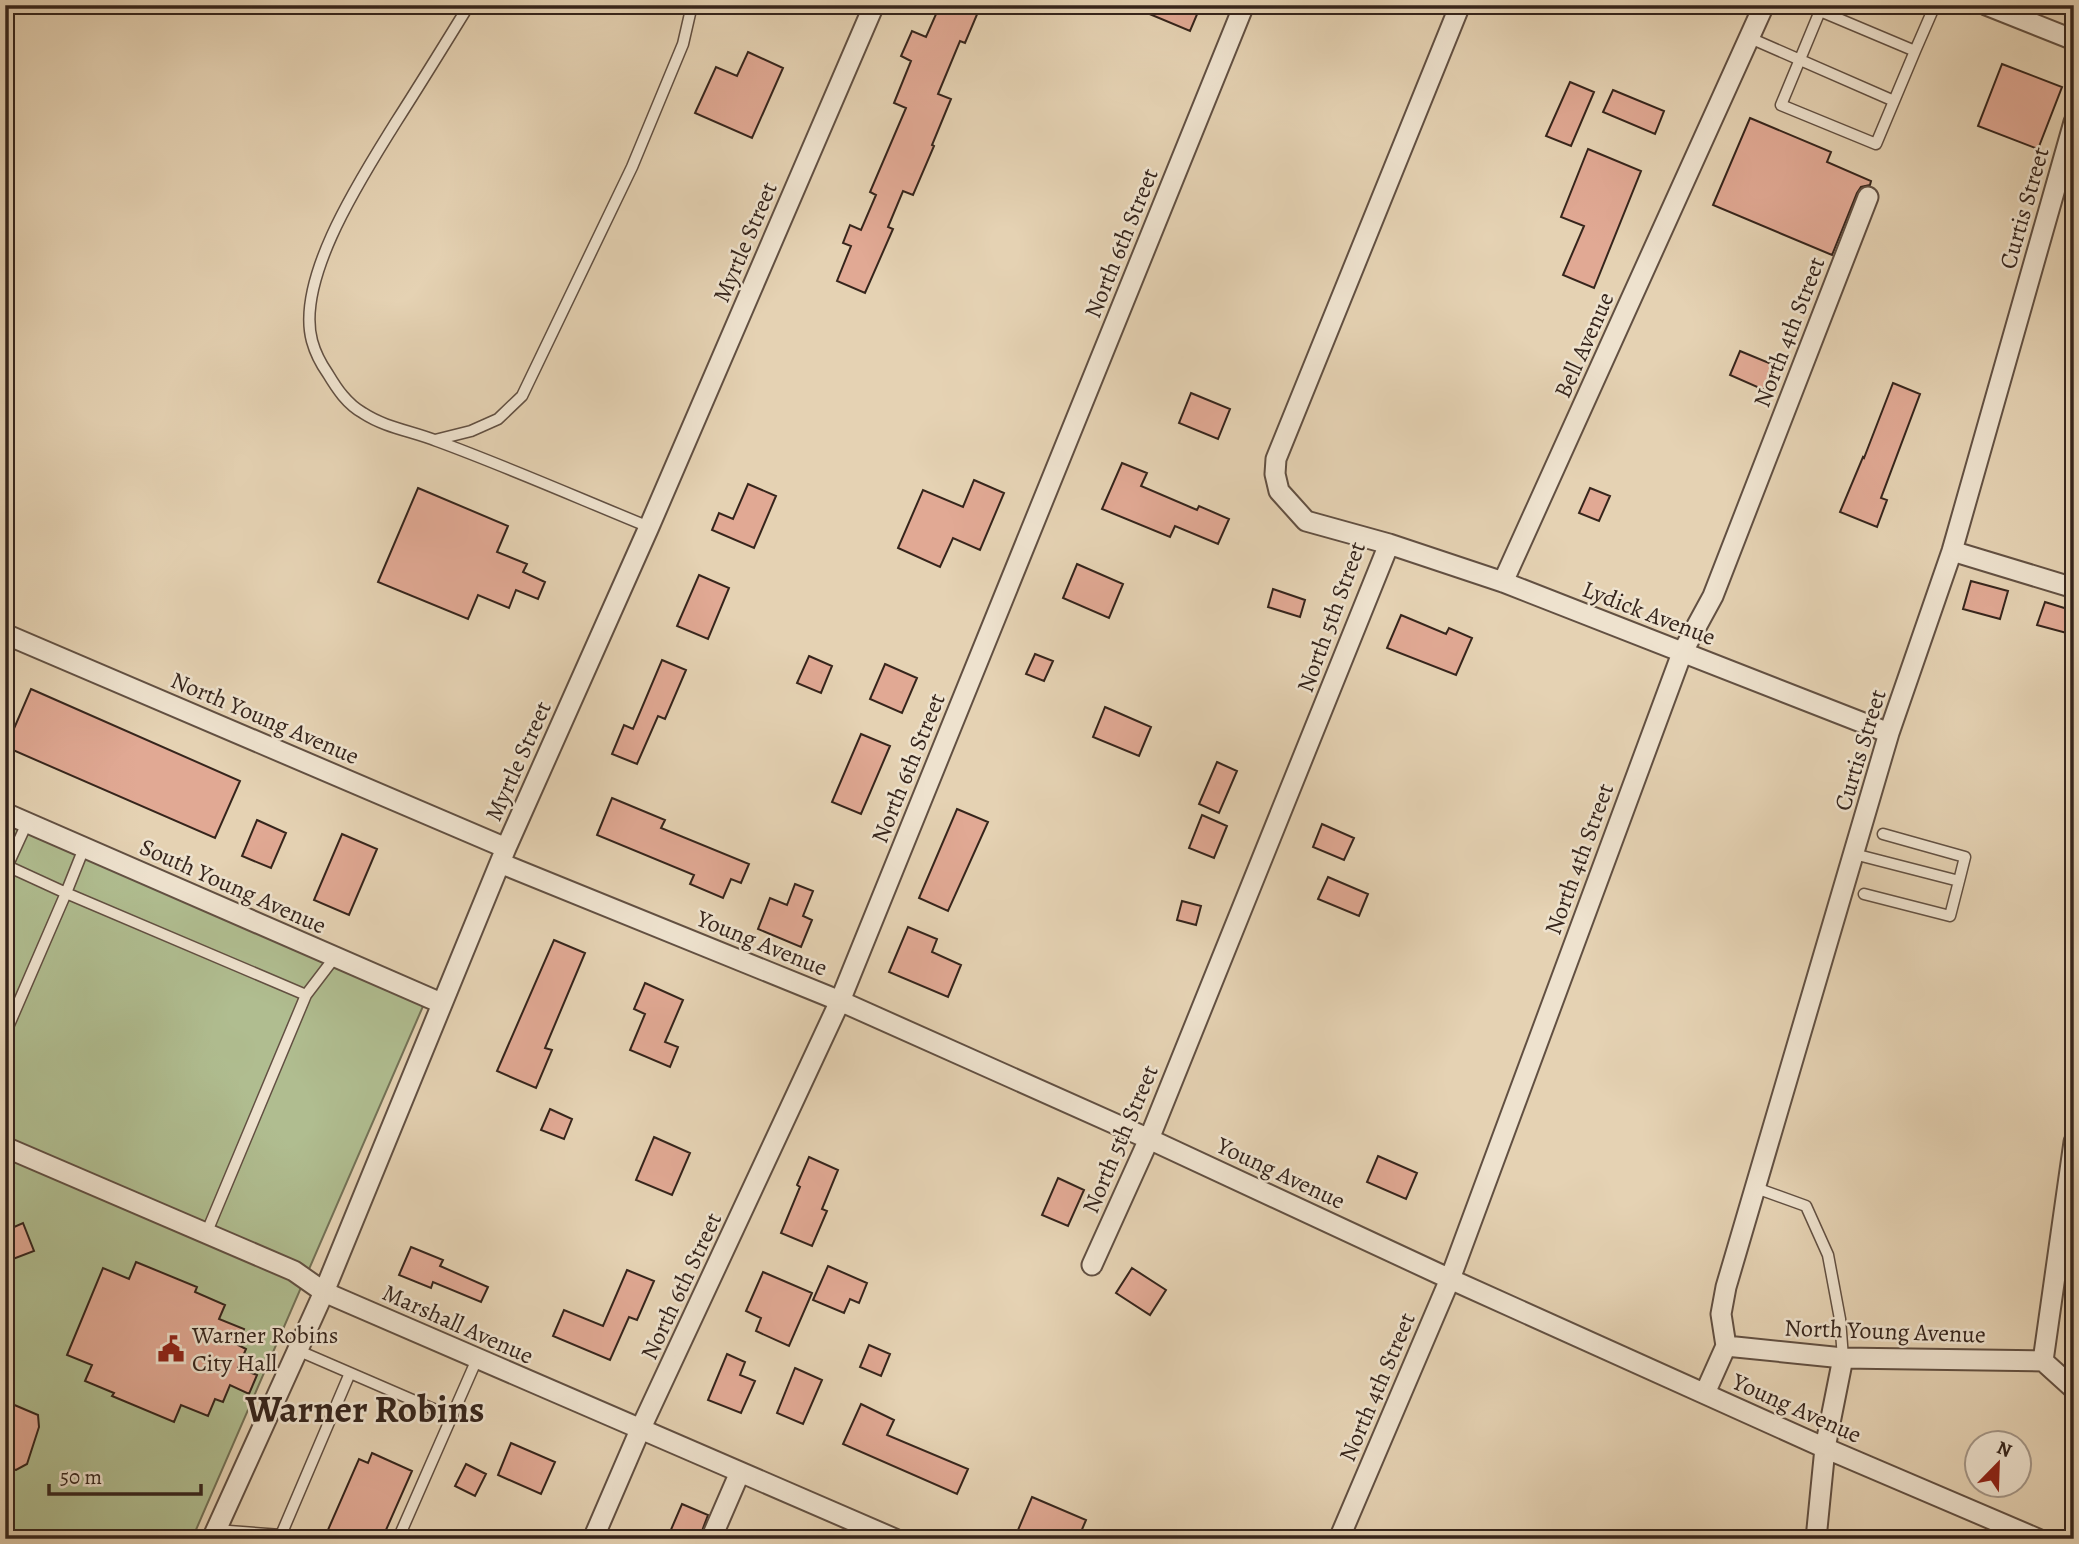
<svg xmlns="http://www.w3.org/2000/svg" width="2079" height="1544" viewBox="0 0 2079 1544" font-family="Alegreya,serif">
<rect width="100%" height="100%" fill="#e5d2b3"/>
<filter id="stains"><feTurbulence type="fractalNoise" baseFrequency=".00286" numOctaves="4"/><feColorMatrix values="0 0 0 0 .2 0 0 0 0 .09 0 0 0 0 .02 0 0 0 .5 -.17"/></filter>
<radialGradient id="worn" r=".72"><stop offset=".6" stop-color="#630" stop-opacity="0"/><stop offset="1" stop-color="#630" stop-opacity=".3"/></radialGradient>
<path fill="#b0bd90" stroke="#737156" stroke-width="2" d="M5,817L427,997L192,1539H5Z"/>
<path fill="#e1a994" stroke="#36251c" stroke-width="2" d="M940,5H981L965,43L960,41L938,94L951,99L932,145L934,146L913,195L903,191L888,227L893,229L865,293L837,281L851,246L843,243L850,225L861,230L876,195L870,192L906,108L894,103L911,61L901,56L912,31L926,37Z
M1128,5H1201L1190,31Z
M748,52L783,68L752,138L695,113L716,67L737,76Z
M2002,64L2062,87L2038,149L1978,126Z
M1570,82L1594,92L1571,146L1546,136Z
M1613,90L1664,111L1655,134L1603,112Z
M1750,118L1831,152L1827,162L1871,181L1870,185L1861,187L1857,193L1832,255L1713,205Z
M1588,149L1641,171L1594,288L1563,275L1584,226L1561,217Z
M1740,351L1774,365L1764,390L1730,375Z
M1893,383L1920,394L1881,498L1887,500L1877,527L1840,512L1863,457L1864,458Z
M1191,393L1230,409L1218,439L1179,423Z
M1122,463L1147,473L1141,486L1197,510L1199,506L1229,519L1218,544L1175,526L1170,537L1102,509Z
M974,480L1004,493L980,550L953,538L940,567L898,548L923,490L963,507Z
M748,484L776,496L754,548L712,530L719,513L733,519Z
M418,488L508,526L497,552L527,564L523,572L545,582L538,599L516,590L509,608L478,595L468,619L378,582Z
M1590,488L1610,496L1599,521L1579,513Z
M1077,564L1123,584L1109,618L1063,598Z
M699,575L729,588L708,639L677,626Z
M1971,581L2008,591L2000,619L1963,609Z
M1273,589L1305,600L1300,617L1268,607Z
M2045,602L2074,611V635L2037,625Z
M1401,615L1446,634L1449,628L1472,638L1456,675L1387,648Z
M1035,654L1053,661L1044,681L1026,674Z
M809,656L832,666L821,693L797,683Z
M662,660L686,670L665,719L658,716L637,764L612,754L624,725L633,729Z
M885,664L917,678L902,713L870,699Z
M31,689L240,781L215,838L6,747Z
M1105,707L1151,727L1139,756L1093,737Z
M861,734L890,746L861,814L832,802Z
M1217,762L1237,771L1219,813L1199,804Z
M612,798L665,820L661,828L749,864L741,883L731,879L723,898L690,884L694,875L597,835Z
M957,809L988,822L948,911L919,898Z
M1202,815L1227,826L1214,858L1189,848Z
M257,820L286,833L271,868L242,856Z
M1322,824L1354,838L1344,860L1313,847Z
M342,834L377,849L349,915L314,900Z
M1328,877L1368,894L1359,916L1318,899Z
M795,884L813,891L803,916L812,920L801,947L758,929L770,898L787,905Z
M1182,901L1201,906L1196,925L1177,920Z
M908,927L937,939L932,952L961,965L948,997L889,972Z
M554,940L585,953L545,1048L552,1050L536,1088L497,1071Z
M645,983L683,1000L665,1042L678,1047L670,1067L630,1050L645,1014L634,1009Z
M550,1109L572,1119L564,1139L541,1130Z
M654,1137L690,1153L672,1195L636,1180Z
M1378,1156L1417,1173L1406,1199L1367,1182Z
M809,1157L838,1170L822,1209L827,1211L812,1246L781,1233L800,1187L797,1185Z
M1058,1178L1084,1190L1068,1226L1042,1215Z
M23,1223L34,1251L5,1262V1231Z
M411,1247L443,1260L440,1266L488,1287L481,1302L433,1282L431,1288L399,1275Z
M136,1262L197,1287L195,1292L225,1305L219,1319L244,1329L238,1345L246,1349L238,1368L257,1375L249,1394L230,1385L223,1402L215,1399L208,1416L181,1405L174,1422L112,1396L114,1393L85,1381L92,1365L67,1355L103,1268L129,1279Z
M828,1266L867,1283L859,1303L850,1299L844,1313L813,1300Z
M1132,1268L1166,1290L1150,1315L1116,1293Z
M627,1270L654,1281L637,1320L629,1317L610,1360L553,1336L564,1310L603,1326Z
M763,1272L812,1293L789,1346L756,1331L761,1318L746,1311Z
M869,1345L890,1354L881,1376L860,1367Z
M727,1354L745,1362L740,1375L755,1381L741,1413L708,1400Z
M795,1368L822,1380L803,1424L777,1413Z
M5,1401L38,1415L39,1427L27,1464L16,1470L5,1467Z
M861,1404L894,1420L887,1435L968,1469L957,1494L843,1444Z
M511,1443L555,1462L541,1494L498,1475Z
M372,1453L412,1471L382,1539H324L359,1459L368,1463Z
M466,1464L486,1474L475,1496L455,1486Z
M1032,1497L1086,1520L1078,1539H1038L1018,1530Z
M682,1504L708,1515L699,1539H667Z"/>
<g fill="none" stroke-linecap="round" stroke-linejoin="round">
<g stroke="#625042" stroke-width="13">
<path id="service" d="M469,5C445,44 421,83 396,122C364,174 295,278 312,341C315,352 321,364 328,374C337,389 347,404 363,413C386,428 412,431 437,441C508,467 578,498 649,527
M1820,11L1915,51L1876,144L1781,105Z
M1750,38L1894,101
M1915,51L1935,5
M435,440L471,431L498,419L522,396L632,167L683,44L692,5
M1883,834L1965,857L1959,881
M84,848L66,893L306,995L335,957
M1854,854L1959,881L1950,916L1864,894
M5,865L66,893L5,1034
M5,871L27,823
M1756,1188L1806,1206L1828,1255L1840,1319L1843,1358
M206,1234L306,995
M297,1350L452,1417
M216,1530L281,1535L350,1373
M398,1539L477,1359"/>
</g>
<g stroke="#625042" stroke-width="23">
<path id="minor" d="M1460,5L1276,459L1275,474L1279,491L1306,521L1389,544L1503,582L1889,733
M1986,5L2074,40
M1952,551L2074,588
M1503,582L1764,5
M5,634L506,848
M5,813L441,1003
M500,863L840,1001L1149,1139L1450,1279L1825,1448L2038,1539
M2074,1142L2043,1361L2074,1389
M5,1147L294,1271L324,1292L895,1539
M1092,1265L1149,1139L1389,544
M1726,1346L1843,1358L2043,1361
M1705,1393L1726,1346L1721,1314L1726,1287L1889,733L1952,551L2074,122
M212,1539L324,1292L506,848L649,527L874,5
M593,1539L640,1430L840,1001L1244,5
M711,1539L740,1472
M1339,1539L1450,1279L1682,653L1713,596L1868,197
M1816,1539L1825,1448L1843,1358"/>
</g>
<use href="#service" stroke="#eee2ce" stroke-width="10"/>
<use href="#minor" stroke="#eee2ce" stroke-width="19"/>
</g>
<defs>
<g id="civic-bare" transform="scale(2.1)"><path d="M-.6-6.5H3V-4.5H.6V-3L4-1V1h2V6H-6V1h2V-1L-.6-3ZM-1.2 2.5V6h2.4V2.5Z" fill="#8f2418" stroke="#eee2ce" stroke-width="2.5" paint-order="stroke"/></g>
</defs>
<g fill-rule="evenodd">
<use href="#civic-bare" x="171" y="1349"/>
</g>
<g text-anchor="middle" stroke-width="5" stroke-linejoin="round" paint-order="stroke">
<g font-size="24" fill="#36251c" stroke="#eee2ce">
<text transform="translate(2024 208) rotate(-74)" y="8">Curtis Street</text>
<text transform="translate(745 242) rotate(-67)" y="8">Myrtle Street</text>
<text transform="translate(1121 243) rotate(-68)" y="8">North 6th Street</text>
<text transform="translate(1789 332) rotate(-69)" y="8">North 4th Street</text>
<text transform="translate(1584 345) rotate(-66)" y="8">Bell Avenue</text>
<text transform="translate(1649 613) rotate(21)" y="8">Lydick Avenue</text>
<text transform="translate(1331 617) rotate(-70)" y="8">North 5th Street</text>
<text transform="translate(265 718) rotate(23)" y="8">North Young Avenue</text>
<text transform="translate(1860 750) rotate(-73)" y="8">Curtis Street</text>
<text transform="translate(518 761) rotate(-66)" y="8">Myrtle Street</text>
<text transform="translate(908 768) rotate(-68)" y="8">North 6th Street</text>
<text transform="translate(1579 859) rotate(-70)" y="8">North 4th Street</text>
<text transform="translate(233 886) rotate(24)" y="8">South Young Avenue</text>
<text transform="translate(762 943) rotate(22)" y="8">Young Avenue</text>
<text transform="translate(1120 1139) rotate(-67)" y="8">North 5th Street</text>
<text transform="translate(1281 1173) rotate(25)" y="8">Young Avenue</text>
<text transform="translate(681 1286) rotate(-65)" y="8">North 6th Street</text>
<text transform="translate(458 1324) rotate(24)" y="8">Marshall Avenue</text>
<text transform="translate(1885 1331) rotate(2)" y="8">North Young Avenue</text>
<text transform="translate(1377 1387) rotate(-67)" y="8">North 4th Street</text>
<text transform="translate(1797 1408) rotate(24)" y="8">Young Avenue</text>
</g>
<g font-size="24" fill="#36251c" stroke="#eee2ce" text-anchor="start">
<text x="192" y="1343">Warner Robins<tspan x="192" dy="28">City Hall</tspan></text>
</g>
<g font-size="38" font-weight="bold" fill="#36251c" stroke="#eee2ce">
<text x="365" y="1422">Warner Robins</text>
</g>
</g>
<rect width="2079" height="1544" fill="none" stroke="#e5d2b3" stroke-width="28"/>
<rect x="7" y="7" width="2065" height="1530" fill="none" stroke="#36251c" stroke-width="3.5"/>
<rect x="14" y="14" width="2051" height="1516" fill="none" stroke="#36251c" stroke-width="2"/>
<g transform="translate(1998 1464) rotate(23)"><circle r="33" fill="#eee2ce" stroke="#a49687" stroke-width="2"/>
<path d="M0-5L12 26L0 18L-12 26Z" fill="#8f2418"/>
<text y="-10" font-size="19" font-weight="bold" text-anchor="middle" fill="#36251c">N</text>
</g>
<path d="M49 1484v10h152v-10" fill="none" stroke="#36251c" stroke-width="3.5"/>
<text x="60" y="1484" font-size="21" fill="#36251c" stroke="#eee2ce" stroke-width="5" paint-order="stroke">50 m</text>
<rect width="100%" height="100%" filter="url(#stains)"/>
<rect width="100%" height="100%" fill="url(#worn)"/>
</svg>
